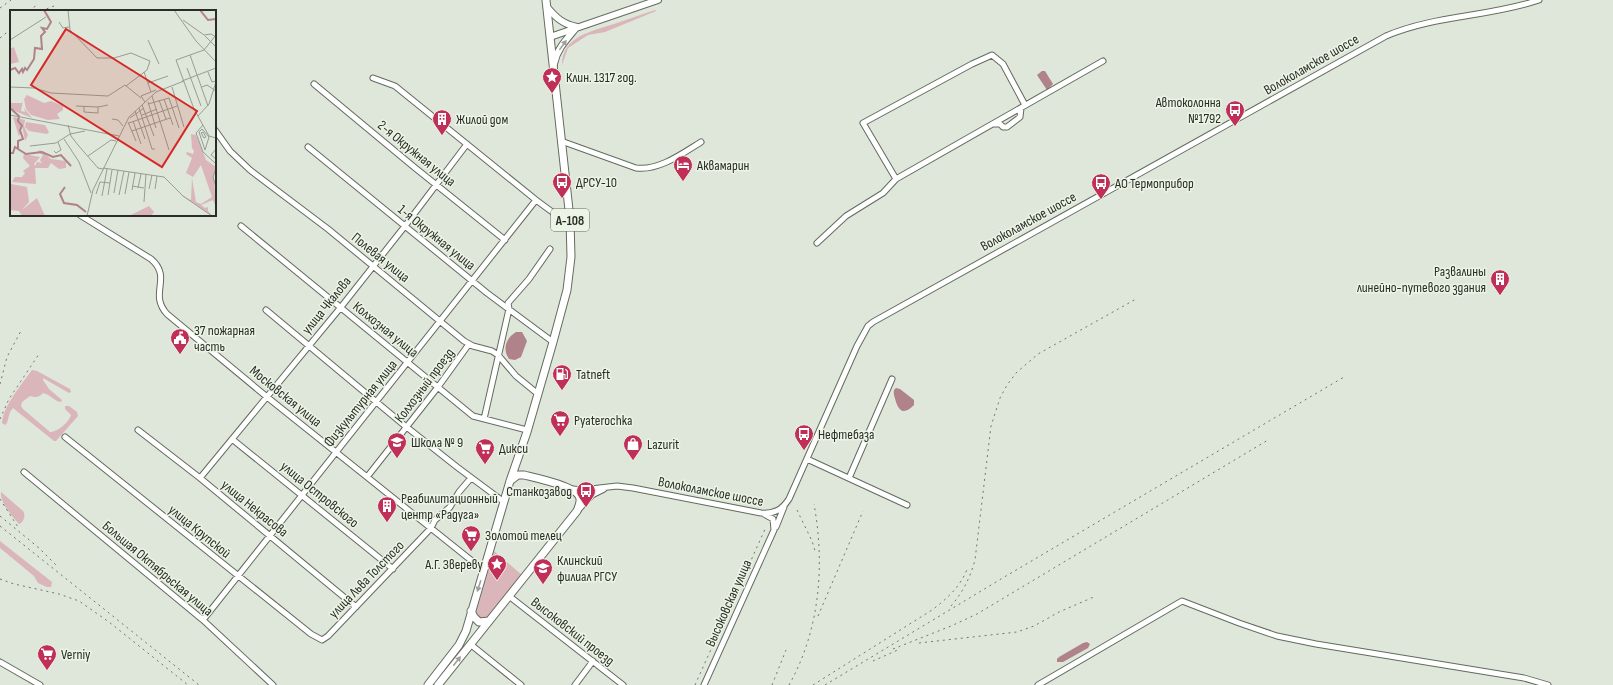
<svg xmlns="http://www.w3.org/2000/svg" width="1613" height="685" viewBox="0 0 1613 685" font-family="'Sofia Sans Condensed',sans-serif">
<rect width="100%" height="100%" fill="#dee7d9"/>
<path fill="#dab5ba" d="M655,10L656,11L605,32L588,35L568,48L562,65C562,36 593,31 614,24C628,19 641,15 655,10Z
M32,370L37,371L70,389L71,392L69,393L43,378V380L49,389L62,400L61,402C54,401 51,395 43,393C40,397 35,398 30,396L22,402L21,406L23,409L50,432C58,432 69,422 71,415L65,409V406H69L77,412L78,416L56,441H54L13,408L10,412L7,423L5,425L2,423C3,406 22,384 32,370Z
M1,492L23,511C26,515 24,520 21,523L19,524C12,516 0,503 1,492Z
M0,541L52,582L51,587H47L38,583L34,576L0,548Z
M494,551L522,575L488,617L484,619L479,618L476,613Z"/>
<path fill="#b08289" d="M1042,71H1045L1053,84L1047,90L1037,75Z
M516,332H522L527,341L521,357L515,360L509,359C502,349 506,338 516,332Z
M896,388L900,389L914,400V405C906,413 900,414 896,402C895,398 893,394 894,390Z
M1087,642L1090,644L1088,648L1063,662H1057V659L1059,657L1083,643Z"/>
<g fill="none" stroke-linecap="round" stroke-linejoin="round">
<g stroke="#636b5e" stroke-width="7">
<path id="minor" d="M373,78L395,86L536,200L559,217L570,219
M314,84L414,167L505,240
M993,124H1000L1003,127H1007L1020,117L1021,108
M215,130L230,151L250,170L328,229L464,341L473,346L492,351L498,355L516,376L538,394
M561,141L636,168C659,171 683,153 701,142
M308,147L487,293L553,342
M896,179L1103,61
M80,215L151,259C173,278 148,293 167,314L267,397L467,557L476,564L486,567
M241,226L473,416L527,430
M817,243L846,216L883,193L896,179L863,123L972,64L992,55L1003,64L1025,105
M266,310L404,425L457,467L504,502
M484,419L509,309L508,303L529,279L550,249
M138,430L200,478L356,607
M65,437L311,634L322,640L328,636L431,528L435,520L450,507L459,492L471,478
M232,439L393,569
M807,459L907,505
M24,472L203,620L273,685
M367,477L438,387L469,344
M200,478L341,307L405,226L467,144
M849,478L892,379
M573,489L582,490L617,486L633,488L761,513C774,514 782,510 789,499L857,346L868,326L873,322L1386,36C1435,15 1489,17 1539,0
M579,509L592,495L604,489
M776,527L784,507
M509,596L623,685
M203,620L536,200
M470,644L521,685
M0,662L40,685
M575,685L593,661
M704,685L774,530L773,519L764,514
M1038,685L1182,601L1239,623L1277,636L1316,644L1524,678L1548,685"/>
</g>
<g stroke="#636b5e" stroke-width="8">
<path id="major" d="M547,7C556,18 563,24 577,27
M550,37L658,0
M554,64C557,49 566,40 576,28"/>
</g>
<g stroke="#636b5e" stroke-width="9">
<path id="highway" d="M471,611L474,617L479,622L489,621
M428,685L459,645L466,631L510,481L527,432L553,342L567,290L571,257L570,219L546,0
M438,685L577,511C579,506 582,501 579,496C574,486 536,478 524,475H518L510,481"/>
</g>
<use href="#minor" stroke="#fff" stroke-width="5"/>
<use href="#major" stroke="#fff" stroke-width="6"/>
<use href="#highway" stroke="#fff" stroke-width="7"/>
<path stroke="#71776d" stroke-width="1" stroke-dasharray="2 4" stroke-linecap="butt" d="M0,8L11,0
M29,11L38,4
M41,11L54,6
M0,38L11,29
M0,384L7,357L22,329
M0,419L9,399L39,354
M0,499L18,527
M797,510L812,541L816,554
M0,516L39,548L57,566
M0,526L199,685
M0,579L14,584L59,594L79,601L109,622L188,685
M951,606C963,592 970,578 975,560L991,426L1000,398L1007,385L1016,373L1038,354L1136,299
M818,616L863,511
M919,643L1017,632L1034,626L1059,612L1096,596
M893,649L951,626L977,614L1268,440
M873,661L900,649
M695,685L766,527
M772,685L786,650
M789,685C820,630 825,565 814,504
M813,685L932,610C948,598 961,586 968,567
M825,685L1006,576L1344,377"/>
</g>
<defs><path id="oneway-solid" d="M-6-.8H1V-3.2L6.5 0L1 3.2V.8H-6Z"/></defs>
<g fill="#9fa09e">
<use href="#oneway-solid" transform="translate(563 45) rotate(-54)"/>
<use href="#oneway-solid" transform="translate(479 586) rotate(108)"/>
<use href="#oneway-solid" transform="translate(457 661) rotate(-52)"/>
</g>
<defs>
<g id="sight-pin" transform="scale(1)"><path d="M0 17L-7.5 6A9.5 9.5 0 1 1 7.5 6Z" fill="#bf2f58" stroke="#ecf4e6"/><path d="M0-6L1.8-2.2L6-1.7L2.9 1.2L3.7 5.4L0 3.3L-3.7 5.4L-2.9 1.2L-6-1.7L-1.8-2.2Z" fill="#fff"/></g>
<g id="bus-pin" transform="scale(1)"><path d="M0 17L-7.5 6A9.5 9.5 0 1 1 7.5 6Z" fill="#bf2f58" stroke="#ecf4e6"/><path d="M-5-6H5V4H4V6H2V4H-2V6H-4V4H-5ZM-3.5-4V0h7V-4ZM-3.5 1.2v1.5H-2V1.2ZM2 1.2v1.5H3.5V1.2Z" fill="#fff"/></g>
<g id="building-pin" transform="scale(1)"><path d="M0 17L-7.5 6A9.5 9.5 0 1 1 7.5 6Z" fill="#bf2f58" stroke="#ecf4e6"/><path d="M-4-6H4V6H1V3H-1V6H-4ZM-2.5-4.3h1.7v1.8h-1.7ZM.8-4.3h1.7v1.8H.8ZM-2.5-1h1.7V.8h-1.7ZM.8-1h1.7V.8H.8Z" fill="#fff"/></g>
<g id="hotel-pin" transform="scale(1)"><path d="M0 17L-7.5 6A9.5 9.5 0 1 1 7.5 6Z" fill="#bf2f58" stroke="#ecf4e6"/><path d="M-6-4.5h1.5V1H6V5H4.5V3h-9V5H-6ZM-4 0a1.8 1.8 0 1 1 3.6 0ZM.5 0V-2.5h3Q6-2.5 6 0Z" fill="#fff"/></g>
<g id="civic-pin" transform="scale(1)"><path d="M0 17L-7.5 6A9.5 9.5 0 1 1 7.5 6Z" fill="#bf2f58" stroke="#ecf4e6"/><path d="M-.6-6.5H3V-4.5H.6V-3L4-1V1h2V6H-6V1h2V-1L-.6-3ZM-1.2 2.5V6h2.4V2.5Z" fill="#fff"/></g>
<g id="fuel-pin" transform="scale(1)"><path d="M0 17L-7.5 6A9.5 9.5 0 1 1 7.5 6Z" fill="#bf2f58" stroke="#ecf4e6"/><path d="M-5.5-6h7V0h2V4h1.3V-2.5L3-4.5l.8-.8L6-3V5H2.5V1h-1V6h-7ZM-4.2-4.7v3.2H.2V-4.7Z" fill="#fff"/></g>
<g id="supermarket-pin" transform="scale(1)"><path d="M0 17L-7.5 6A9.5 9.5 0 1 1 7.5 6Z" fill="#bf2f58" stroke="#ecf4e6"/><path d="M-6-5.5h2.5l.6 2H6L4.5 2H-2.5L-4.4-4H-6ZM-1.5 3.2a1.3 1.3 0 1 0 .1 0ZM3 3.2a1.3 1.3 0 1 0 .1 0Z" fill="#fff"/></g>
<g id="school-pin" transform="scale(1)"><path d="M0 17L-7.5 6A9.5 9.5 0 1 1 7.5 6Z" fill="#bf2f58" stroke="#ecf4e6"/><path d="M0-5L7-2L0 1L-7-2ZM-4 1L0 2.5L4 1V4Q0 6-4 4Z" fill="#fff"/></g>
<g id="shop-pin" transform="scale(1)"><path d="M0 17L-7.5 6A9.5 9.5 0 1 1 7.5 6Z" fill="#bf2f58" stroke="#ecf4e6"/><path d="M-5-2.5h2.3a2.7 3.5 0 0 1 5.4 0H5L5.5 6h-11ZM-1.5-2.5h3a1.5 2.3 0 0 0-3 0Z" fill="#fff"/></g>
<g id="university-pin" transform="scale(1)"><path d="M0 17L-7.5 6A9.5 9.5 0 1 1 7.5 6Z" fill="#bf2f58" stroke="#ecf4e6"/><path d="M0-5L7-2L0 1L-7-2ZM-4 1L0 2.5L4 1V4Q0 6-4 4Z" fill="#fff"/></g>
</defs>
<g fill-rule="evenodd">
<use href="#sight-pin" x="552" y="77"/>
<use href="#bus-pin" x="1235" y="110"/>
<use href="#building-pin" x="442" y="119"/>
<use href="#hotel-pin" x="683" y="165"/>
<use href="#bus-pin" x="562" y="182"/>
<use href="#bus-pin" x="1101" y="183"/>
<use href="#building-pin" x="1500" y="279"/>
<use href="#civic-pin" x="180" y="338"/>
<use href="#fuel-pin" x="562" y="374"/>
<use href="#supermarket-pin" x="560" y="420"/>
<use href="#bus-pin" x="804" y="434"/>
<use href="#school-pin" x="397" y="442"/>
<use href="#shop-pin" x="633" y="444"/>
<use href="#supermarket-pin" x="485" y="448"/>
<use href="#bus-pin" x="586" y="491"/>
<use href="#building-pin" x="387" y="506"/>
<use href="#supermarket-pin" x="471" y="535"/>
<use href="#sight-pin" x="497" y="564"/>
<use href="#university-pin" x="543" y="568"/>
<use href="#supermarket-pin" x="47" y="654"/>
</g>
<g text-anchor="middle" stroke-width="3" stroke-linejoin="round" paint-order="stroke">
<rect fill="#ecf4e6" stroke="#646960" stroke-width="1" x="551" y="209" width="38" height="22" rx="3"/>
<g font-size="13" font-weight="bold" fill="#2a2d27">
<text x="570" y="225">А-108</text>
</g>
<g font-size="14" fill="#2a2d27" stroke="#ecf4e6">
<text transform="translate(1311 64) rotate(-30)" y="5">Волоколамское шоссе</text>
<text transform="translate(417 153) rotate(39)" y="5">2-я Окружная улица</text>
<text transform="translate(1028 221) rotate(-29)" y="5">Волоколамское шоссе</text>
<text transform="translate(437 237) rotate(39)" y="5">1-я Окружная улица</text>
<text transform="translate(381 257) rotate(39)" y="5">Полевая улица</text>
<text transform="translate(326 305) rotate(-51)" y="5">улица Чкалова</text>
<text transform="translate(386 329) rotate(39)" y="5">Колхозная улица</text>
<text transform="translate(424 385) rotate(-53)" y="5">Колхозный проезд</text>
<text transform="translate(286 396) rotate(39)" y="5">Московская улица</text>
<text transform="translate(360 403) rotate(-51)" y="5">Физкультурная улица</text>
<text transform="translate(711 491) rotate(11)" y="5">Волоколамское шоссе</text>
<text transform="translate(320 494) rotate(39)" y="5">улица Островского</text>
<text transform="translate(255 508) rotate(39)" y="5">улица Некрасова</text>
<text transform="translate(200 531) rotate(39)" y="5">улица Крупской</text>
<text transform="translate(158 568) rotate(40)" y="5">Большая Октябрьская улица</text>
<text transform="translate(366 579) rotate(-46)" y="5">улица Льва Толстого</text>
<text transform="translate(728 603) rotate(-66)" y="5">Высоковская улица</text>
<text transform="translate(573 631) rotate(38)" y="5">Высоковский проезд</text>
</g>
<g font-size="14" fill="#2a2d27" stroke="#ecf4e6" text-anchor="start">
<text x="566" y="82">Клин. 1317 год.</text>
<text x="1221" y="107" text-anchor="end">Автоколонна<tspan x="1221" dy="16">№1792</tspan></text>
<text x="456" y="124">Жилой дом</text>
<text x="697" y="170">Аквамарин</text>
<text x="576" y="187">ДРСУ-10</text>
<text x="1115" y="188">АО Термоприбор</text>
<text x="1486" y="276" text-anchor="end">Развалины<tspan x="1486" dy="16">линейно-путевого здания</tspan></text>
<text x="194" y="335">37 пожарная<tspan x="194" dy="16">часть</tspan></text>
<text x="576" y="379">Tatneft</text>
<text x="574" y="425">Pyaterochka</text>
<text x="818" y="439">Нефтебаза</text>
<text x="411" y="447">Школа № 9</text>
<text x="647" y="449">Lazurit</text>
<text x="499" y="453">Дикси</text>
<text x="572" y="496" text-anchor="end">Станкозавод</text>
<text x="401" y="503">Реабилитационный<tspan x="401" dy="16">центр «Радуга»</tspan></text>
<text x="485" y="540">Золотой телец</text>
<text x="557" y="565">Клинский<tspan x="557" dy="16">филиал РГСУ</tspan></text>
<text x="483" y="569" text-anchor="end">А.Г. Звереву</text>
<text x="61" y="659">Verniy</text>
</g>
</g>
<g transform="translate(10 10)">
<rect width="206" height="206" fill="#dee7d9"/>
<path d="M4,37L9,52L0,54V39ZM17,85L34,93L41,91L53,96V100L47,104L50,109L38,110L21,105L16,99L14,89ZM0,89V93H12L13,90L11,101L15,102L14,98L22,108L2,100L0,98ZM3,107L15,110L14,116L18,125L15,131L12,115L8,110L12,116L9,127ZM16,112L35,115L39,122L37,124L19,121L15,117ZM181,124L186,125L196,150L206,157L204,167L206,197L203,190L191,195L195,198L198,197V201L203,206L171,185L181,190L182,168L186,192L191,194L202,187L191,155L183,167L176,163L182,148L176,144L177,142L183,144L184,141L182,138ZM30,140L41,149L56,151V158L49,159L41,153L38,158H25L26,174L2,172L5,167H12L15,163L13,161L20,156L13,148L14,144L30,147L24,154L25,156L27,152L32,153L30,150L33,145L27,142ZM1,174L17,177L19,192L12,200L27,188L35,206H12L9,201L0,200ZM139,196L144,202L141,206H119Z" fill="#dab5ba"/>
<path fill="none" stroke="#b08289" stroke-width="2" d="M190,0L198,10L206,9M0,60L5,58L9,63L12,59L13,62L15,58L17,60L24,49L25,38L32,39L31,26L35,22L32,18L37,19L41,12L34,0M0,98L9,106L8,111L12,116L10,120L13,129L8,131V139L5,137L3,143H0M8,139L16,144L32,142L43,147L51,145L61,156M55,177L50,184L54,193L67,195L76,202"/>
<path fill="none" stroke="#969d92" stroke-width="1" d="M58,0L60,20L87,48H104L121,43L140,51L137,60L116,76M164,0L186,31L206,52M173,10L194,25L201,24L206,27M49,12L53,18L59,17M195,26L206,37M0,30L36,7M138,30L149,54M180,45L198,96M166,50L184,99L199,126L206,128M166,50L194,40L206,25M177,58L191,96M134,62L141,82M198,62L202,72L206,71M172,71L206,58M138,73L158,66M0,77L24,78L41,83L98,86L115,75L131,88M162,77L174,117M192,77L197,75L206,81M142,86L159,140M154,89L163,115M149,90L156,109M135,92L131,86L146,80M138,92L146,118M138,94L159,88L169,118M132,95L144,126M66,96L88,97M74,96V102L88,103V97L98,95M129,98L142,139H145M125,101L135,129M0,105L109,126M132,105L147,99M188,106L199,94L206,72M120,108L134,98M102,109L108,110L113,116M123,111L131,134M118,112L126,131M119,113L167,96M58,115L61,126L68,135L88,158L93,159M193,115L186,123L193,142L205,153L206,152M122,121L160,108M193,122L196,127L194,128L191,123ZM54,129L69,152L81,183M20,136L46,133L60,124L75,121M206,139L201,145L206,149M195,140L189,122L192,119L199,127M195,140L199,127M44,141L46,143L51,140L48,132M78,146L101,130L106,131M93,158L154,167L173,186L202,206M205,161L203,167L206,177M122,176L134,178M128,178L131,164M139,179L142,165M145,179L147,166M122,180L125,163M104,183L108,160M86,184L90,172L100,173M115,184L119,162M98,185L102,160M109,185L114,161M92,186L97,159M134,192L136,164M77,206L83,180L119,107L146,82L174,71"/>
<path fill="#d62828" fill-opacity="0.15" stroke="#d62828" stroke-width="2" d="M56,19L187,101L152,157L21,75Z"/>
<rect width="206" height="206" fill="none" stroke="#2a2d27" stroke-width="2"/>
</g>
</svg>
